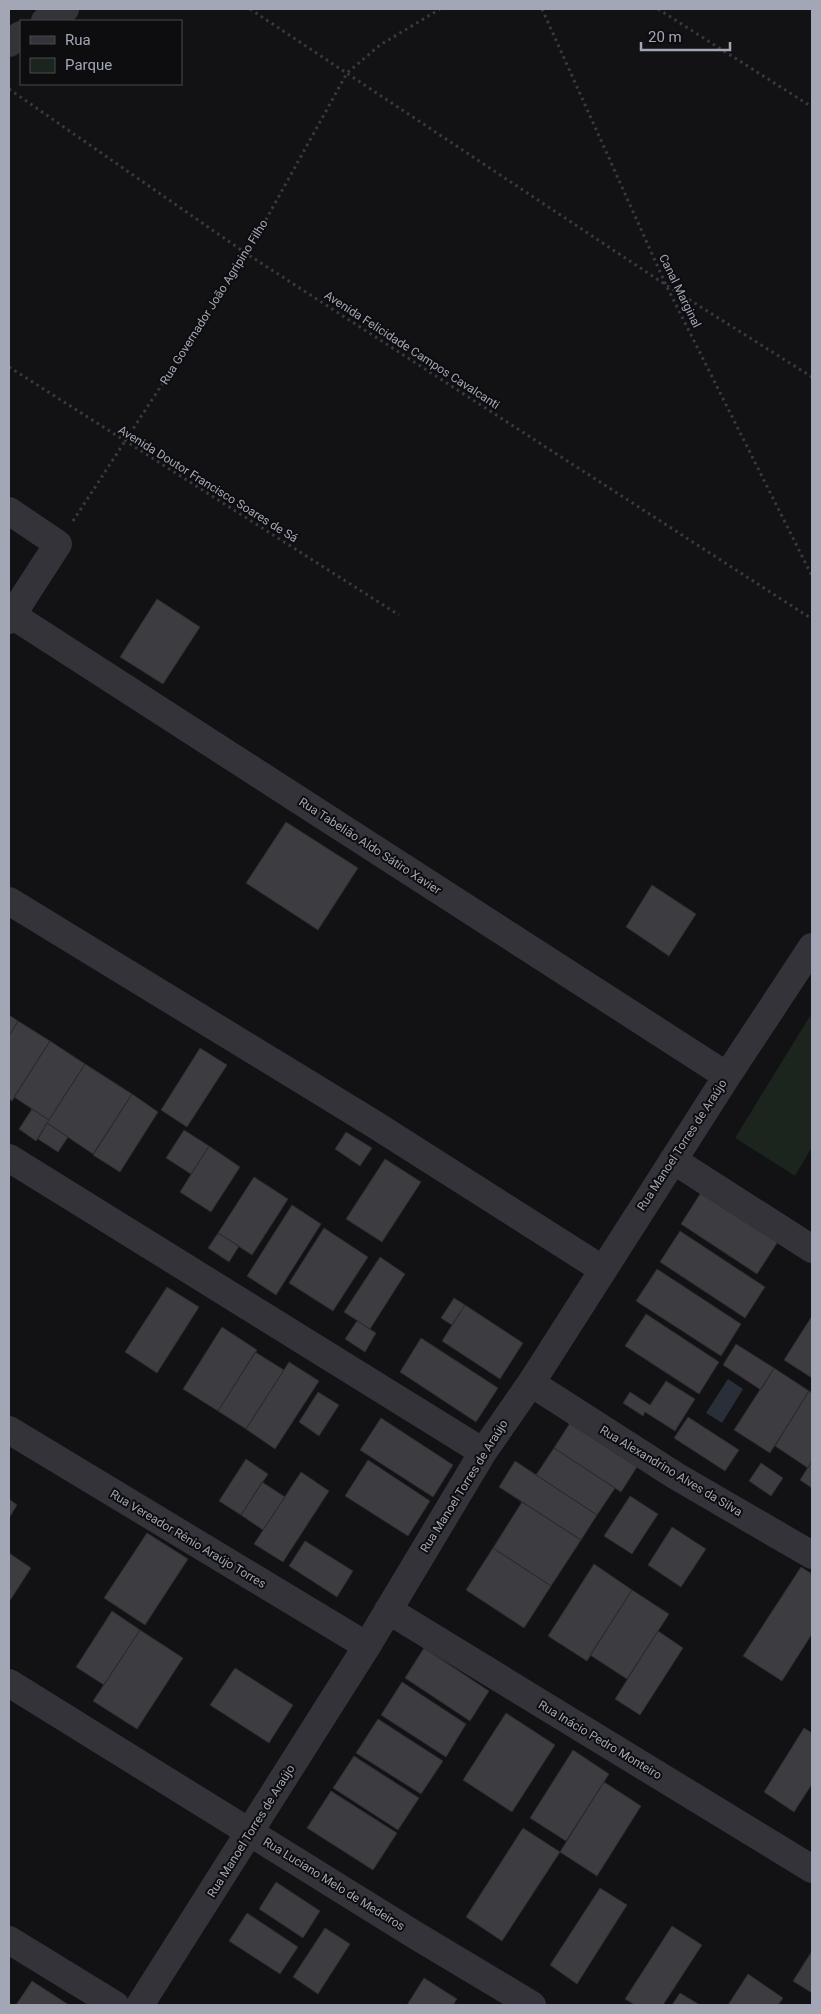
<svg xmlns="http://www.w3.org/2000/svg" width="821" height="2014" viewBox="0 0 821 2014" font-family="Roboto,sans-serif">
<rect width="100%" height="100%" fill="#121214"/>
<path fill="#1c241e" d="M810,1016L812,1018V1147L795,1176L735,1138Z"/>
<path fill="#282f38" d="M728,1379L743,1389L722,1423L706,1413Z"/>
<path fill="#3c3c41" stroke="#2c2c30" d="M157,599L200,627L163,684L120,657Z
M286,822L358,868L318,930L246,883Z
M652,885L696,914L669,956L626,927Z
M9,1015L18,1021L9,1036Z
M18,1021L50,1041L12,1101L9,1099V1036Z
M50,1041L85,1064L49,1120L14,1097Z
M200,1048L227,1065L187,1127L161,1110Z
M85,1064L132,1094L93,1154L47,1123Z
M132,1094L158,1112L120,1172L93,1155Z
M32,1109L49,1120L36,1141L19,1129Z
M47,1123L68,1137L58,1152L38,1139Z
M184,1130L209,1146L191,1174L166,1158Z
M346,1132L372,1148L360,1166L335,1149Z
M209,1146L240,1167L211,1212L180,1192Z
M385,1159L421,1182L382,1242L346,1219Z
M254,1177L288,1199L252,1255L218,1233Z
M702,1191L779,1240L757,1274L681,1224Z
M292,1205L321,1224L276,1295L247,1276Z
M324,1228L368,1257L333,1311L289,1283Z
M680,1231L765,1287L745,1318L660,1262Z
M218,1233L239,1246L229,1262L208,1248Z
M380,1257L405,1274L370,1329L344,1312Z
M657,1269L741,1324L721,1356L636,1301Z
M167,1287L199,1307L157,1373L125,1352Z
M454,1298L465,1305L452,1325L441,1318Z
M465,1305L523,1343L500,1379L442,1341Z
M646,1314L719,1362L699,1394L625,1346Z
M812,1316V1378L784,1360Z
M357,1321L376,1333L365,1352L345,1339Z
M222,1327L257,1350L218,1411L183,1389Z
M421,1338L498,1388L476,1422L400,1372Z
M736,1344L774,1368L761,1390L723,1365Z
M255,1352L284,1370L246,1429L218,1411Z
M289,1362L319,1381L275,1449L246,1429Z
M774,1368L809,1391L770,1453L734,1430Z
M666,1381L695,1399L675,1431L645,1412L643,1416L623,1403L630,1392L650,1405Z
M809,1391L812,1393V1461L808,1468L775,1446Z
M318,1392L339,1405L319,1436L299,1422Z
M688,1417L739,1450L725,1471L674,1438Z
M381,1418L453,1465L433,1497L360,1450Z
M570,1423L637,1467L621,1492L554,1448Z
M554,1448L615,1488L597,1515L536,1475Z
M246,1459L268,1474L241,1515L219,1501Z
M368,1460L430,1501L408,1536L345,1496Z
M515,1461L597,1515L581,1540L499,1487Z
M812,1461V1488L800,1480Z
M761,1463L783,1478L771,1496L749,1481Z
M301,1472L329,1491L283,1562L254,1544Z
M262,1482L285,1497L263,1530L241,1515Z
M630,1496L658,1514L632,1554L604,1536Z
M9,1499L17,1505L9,1518Z
M522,1502L581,1540L551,1586L493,1548Z
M672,1527L706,1549L681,1587L648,1565Z
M147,1533L188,1559L145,1625L104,1598Z
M305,1541L353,1571L337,1597L289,1566Z
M493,1548L551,1586L524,1628L466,1590Z
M9,1553L31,1568L9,1602Z
M594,1564L632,1590L587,1661L548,1636Z
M801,1567L812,1574V1634L782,1681L743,1656Z
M632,1590L669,1614L627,1679L590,1655Z
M112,1611L140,1630L104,1685L76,1667Z
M140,1630L183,1658L137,1729L93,1701Z
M658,1631L683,1648L640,1715L615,1699Z
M424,1648L489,1691L470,1721L405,1678Z
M235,1668L293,1705L269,1743L210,1705Z
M402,1682L466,1724L446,1757L381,1715Z
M506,1713L555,1745L512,1812L463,1780Z
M378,1719L443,1761L421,1794L356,1753Z
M804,1728L812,1733V1784L794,1812L764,1792Z
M573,1750L609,1774L566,1841L530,1818Z
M354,1756L419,1798L398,1830L333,1788Z
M604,1782L641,1806L597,1876L560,1852Z
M331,1791L397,1833L373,1870L307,1828Z
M523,1828L560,1852L502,1941L466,1917Z
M276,1882L320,1911L303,1938L259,1909Z
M600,1888L627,1905L577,1984L550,1965Z
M247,1913L298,1947L280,1974L229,1941Z
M672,1926L702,1945L663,2005H635L625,1999Z
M325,1928L350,1944L318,1994L293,1977Z
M812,1951V1993L793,1981Z
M748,1974L783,1998L778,2005H728Z
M424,1978L457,1999L453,2005H407Z
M32,1981L69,2005H16Z
M680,1993L700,2005H672Z"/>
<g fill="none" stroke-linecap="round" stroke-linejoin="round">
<path stroke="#393a40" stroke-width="3" stroke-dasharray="2.5 4" stroke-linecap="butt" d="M250,9L666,285L812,377
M542,9L666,285L812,576
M658,9L812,107
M9,89L247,254L812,619
M9,367L399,615
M73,521L247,254L347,73L380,45L440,9"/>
<path stroke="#333339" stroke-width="28" d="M45,21L65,9
M9,43L21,35
M9,511L58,544L9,620
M12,615L727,1076
M9,901L374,1124L602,1269
M9,1158L483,1452
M673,1160L812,1249
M531,1383L676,1476L812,1555
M9,1430L367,1646
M388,1610L812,1869
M9,1683L415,1935L532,2005
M9,1940L115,2005
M140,2005L367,1646L483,1452L531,1383L727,1076L812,947"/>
</g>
<g text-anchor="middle" stroke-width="4" stroke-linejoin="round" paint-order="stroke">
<g font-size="12" fill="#a3a7b5" stroke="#0d0d0f">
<text transform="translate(680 291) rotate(64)" y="4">Canal Marginal</text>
<text transform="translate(214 302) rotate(-58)" y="4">Rua Governador João Agripino Filho</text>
<text transform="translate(412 350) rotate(33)" y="4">Avenida Felicidade Campos Cavalcanti</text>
<text transform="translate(208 484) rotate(32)" y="4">Avenida Doutor Francisco Soares de Sá</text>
<text transform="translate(370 846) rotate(33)" y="4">Rua Tabelião Aldo Sátiro Xavier</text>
<text transform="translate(682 1145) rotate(-57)" y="4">Rua Manoel Torres de Araújo</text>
<text transform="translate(671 1471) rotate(31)" y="4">Rua Alexandrino Alves da Silva</text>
<text transform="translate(464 1486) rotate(-58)" y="4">Rua Manoel Torres de Araújo</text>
<text transform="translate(188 1539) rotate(31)" y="4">Rua Vereador Rênio Araújo Torres</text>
<text transform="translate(600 1740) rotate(31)" y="4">Rua Inácio Pedro Monteiro</text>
<text transform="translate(251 1831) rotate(-58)" y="4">Rua Manoel Torres de Araújo</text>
<text transform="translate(334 1884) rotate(32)" y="4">Rua Luciano Melo de Medeiros</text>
</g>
</g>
<rect width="821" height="2014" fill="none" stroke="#a3a7b5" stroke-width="20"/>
<rect x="20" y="20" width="162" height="65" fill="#0d0d0f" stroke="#494b51"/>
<rect x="30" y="36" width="25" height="8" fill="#333339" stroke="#494b51"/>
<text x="65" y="45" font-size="15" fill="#a3a7b5">Rua</text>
<rect x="30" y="58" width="25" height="15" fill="#1c241e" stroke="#494b51"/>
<text x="65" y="70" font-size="15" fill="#a3a7b5">Parque</text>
<path d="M641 42v8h89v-8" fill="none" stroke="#a3a7b5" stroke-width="2.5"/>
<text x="648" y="42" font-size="15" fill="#a3a7b5" stroke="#0d0d0f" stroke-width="4" paint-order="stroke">20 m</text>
</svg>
